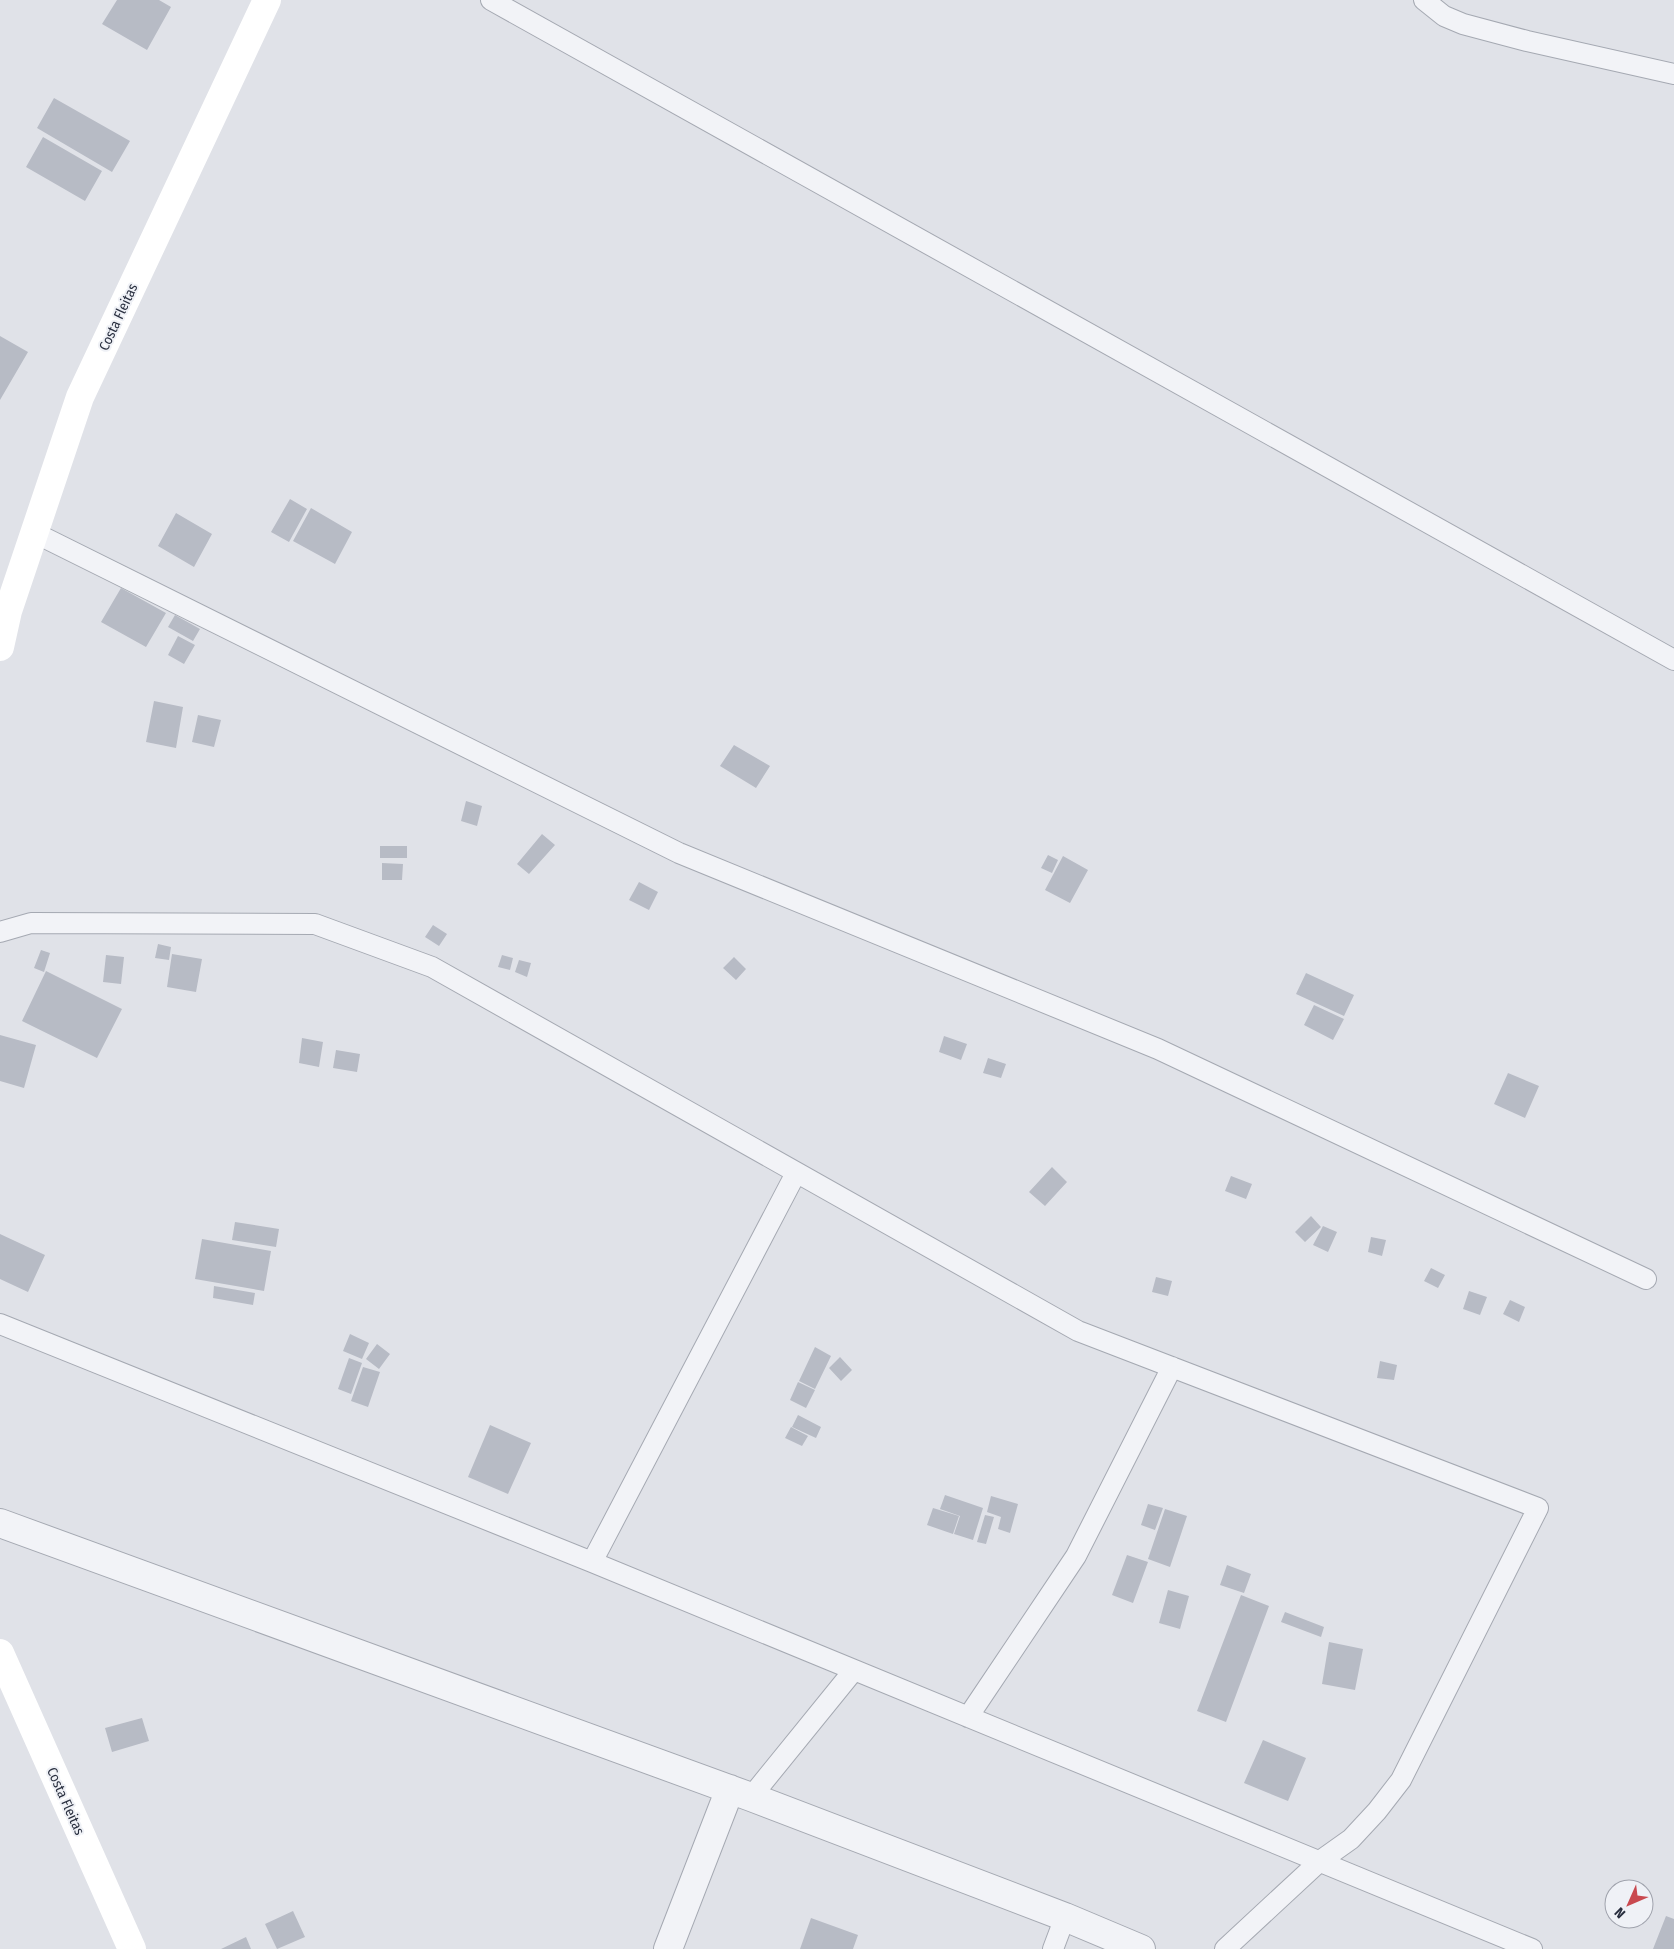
<svg xmlns="http://www.w3.org/2000/svg" width="1674" height="1949" viewBox="0 0 1674 1949" font-family="'Fira Sans Condensed',sans-serif">
<rect width="100%" height="100%" fill="#e0e2e8"/>
<path fill="#b7bbc5" d="M117,0H159L171,7L147,50L102,24Z
M54,98L130,141L112,172L37,128Z
M43,137L102,171L85,201L26,167Z
M0,336L28,352L0,400Z
M290,499L307,509L289,542L271,532Z
M311,508L352,532L335,564L293,541Z
M176,513L212,534L194,567L158,546Z
M121,588L166,613L146,647L101,622Z
M175,615L200,629L193,641L168,627Z
M178,636L195,645L184,664L168,655Z
M154,701L183,707L176,748L146,742Z
M198,715L221,720L214,747L192,742Z
M734,745L770,766L756,788L720,766Z
M466,801L482,806L477,826L461,821Z
M542,834L555,845L529,874L517,864Z
M380,846H407V858H380Z
M1048,855L1058,860L1052,873L1041,868Z
M1063,856L1088,870L1070,903L1045,890Z
M382,863L403,864L402,880H382Z
M639,882L658,892L649,910L629,900Z
M433,925L447,934L439,946L425,937Z
M158,944L171,947L169,960L155,958Z
M41,950L50,953L44,972L34,968Z
M172,954L202,959L196,992L167,987Z
M106,955L124,957L121,984L103,982Z
M502,955L513,958L510,970L498,967Z
M734,957L746,969L736,980L723,968Z
M519,960L531,963L527,977L515,972Z
M46,971L122,1009L97,1058L22,1021Z
M1306,973L1354,995L1344,1016L1296,994Z
M1314,1005L1344,1019L1333,1040L1304,1025Z
M0,1035L36,1045L24,1088L0,1081Z
M944,1036L967,1044L961,1060L939,1052Z
M302,1038L323,1042L319,1067L299,1063Z
M336,1050L360,1054L357,1072L333,1068Z
M988,1058L1006,1064L1001,1078L983,1073Z
M1508,1073L1539,1086L1525,1118L1494,1104Z
M1052,1167L1067,1182L1045,1206L1029,1192Z
M1231,1176L1252,1184L1246,1199L1225,1191Z
M1311,1216L1321,1227L1305,1242L1295,1232Z
M235,1222L279,1229L276,1247L232,1240Z
M1323,1226L1337,1232L1328,1252L1313,1245Z
M0,1234L45,1255L28,1292L0,1279Z
M1371,1237L1386,1240L1382,1256L1368,1252Z
M202,1239L271,1251L264,1291L195,1279Z
M1431,1268L1445,1275L1438,1288L1424,1281Z
M1156,1277L1172,1281L1168,1296L1152,1292Z
M214,1286L255,1293L253,1305L213,1298Z
M1469,1291L1487,1297L1480,1315L1463,1309Z
M1510,1300L1525,1307L1519,1322L1503,1314Z
M350,1334L369,1343L362,1359L343,1351Z
M377,1344L390,1354L379,1369L366,1359Z
M815,1347L831,1356L815,1389L799,1381Z
M840,1357L852,1370L841,1381L829,1368Z
M349,1358L362,1363L351,1394L338,1389Z
M1380,1361L1397,1365L1394,1380L1377,1378Z
M363,1367L380,1372L368,1407L351,1401Z
M798,1382L815,1390L806,1408L790,1400Z
M798,1415L821,1427L816,1438L792,1427Z
M490,1425L531,1443L508,1494L468,1477Z
M791,1427L808,1436L802,1446L785,1438Z
M945,1495L983,1508L973,1540L954,1534L960,1516L940,1509Z
M991,1496L1018,1504L1010,1533L998,1529L1001,1517L987,1512Z
M1148,1504L1163,1508L1155,1530L1141,1525Z
M933,1508L959,1516L953,1534L927,1525Z
M1165,1509L1187,1516L1170,1567L1148,1559Z
M985,1515L994,1517L986,1544L977,1542Z
M1127,1555L1148,1562L1133,1603L1112,1595Z
M1227,1565L1251,1574L1244,1593L1220,1585Z
M1168,1590L1189,1596L1180,1629L1159,1623Z
M1241,1595L1269,1606L1226,1722L1197,1711Z
M1285,1612L1324,1627L1321,1637L1281,1622Z
M1329,1642L1363,1649L1355,1690L1322,1684Z
M142,1718L149,1741L112,1752L105,1728Z
M1263,1740L1306,1758L1288,1801L1244,1783Z
M293,1911L305,1937L277,1949L265,1924Z
M1666,1916L1674,1919V1949H1653Z
M811,1918L858,1935L853,1949H800Z
M246,1937L251,1949H221Z"/>
<g fill="none" stroke-linecap="round" stroke-linejoin="round">
<g stroke="#a5a9b2" stroke-width="22">
<path id="lane" d="M491,0L1674,660
M1424,0L1444,16L1463,24L1527,41L1674,74
M33,532L679,853L1158,1049L1646,1279
M0,932L31,923L315,924L432,967L1078,1331L1538,1508L1401,1780L1377,1811L1351,1839L1320,1861L1225,1949
M0,1324L592,1562L1532,1949
M592,1562L796,1173
M968,1717L1076,1556L1172,1367
M751,1797L854,1670
M1053,1949L1065,1917"/>
</g>
<g stroke="#a5a9b2" stroke-width="30">
<path id="street" d="M0,1523L751,1797L1065,1917L1141,1949
M668,1949L730,1789"/>
</g>
<use href="#lane" stroke="#f2f3f7" stroke-width="20"/>
<use href="#street" stroke="#f2f3f7" stroke-width="28"/>
<path stroke="#fff" stroke-width="28" d="M0,647L8,611L80,397L267,0
M0,1653L132,1949"/>
</g>
<g text-anchor="middle" stroke-width="4" stroke-linejoin="round" paint-order="stroke">
<g font-size="14" fill="#292f3f" stroke="#eff1f6">
<text transform="translate(118 317) rotate(-65)" y="5">Costa Fleitas</text>
<text transform="translate(66 1801) rotate(66)" y="5">Costa Fleitas</text>
</g>
</g>
<g transform="translate(1629 1904) rotate(225)"><circle r="24" fill="#eff1f6" stroke="#a0a3ad"/>
<path d="M0-4L9 19L0 12L-9 19Z" fill="#c9494f"/>
<text y="-8" font-size="14" font-weight="bold" text-anchor="middle" fill="#292f3f">N</text>
</g>
</svg>
